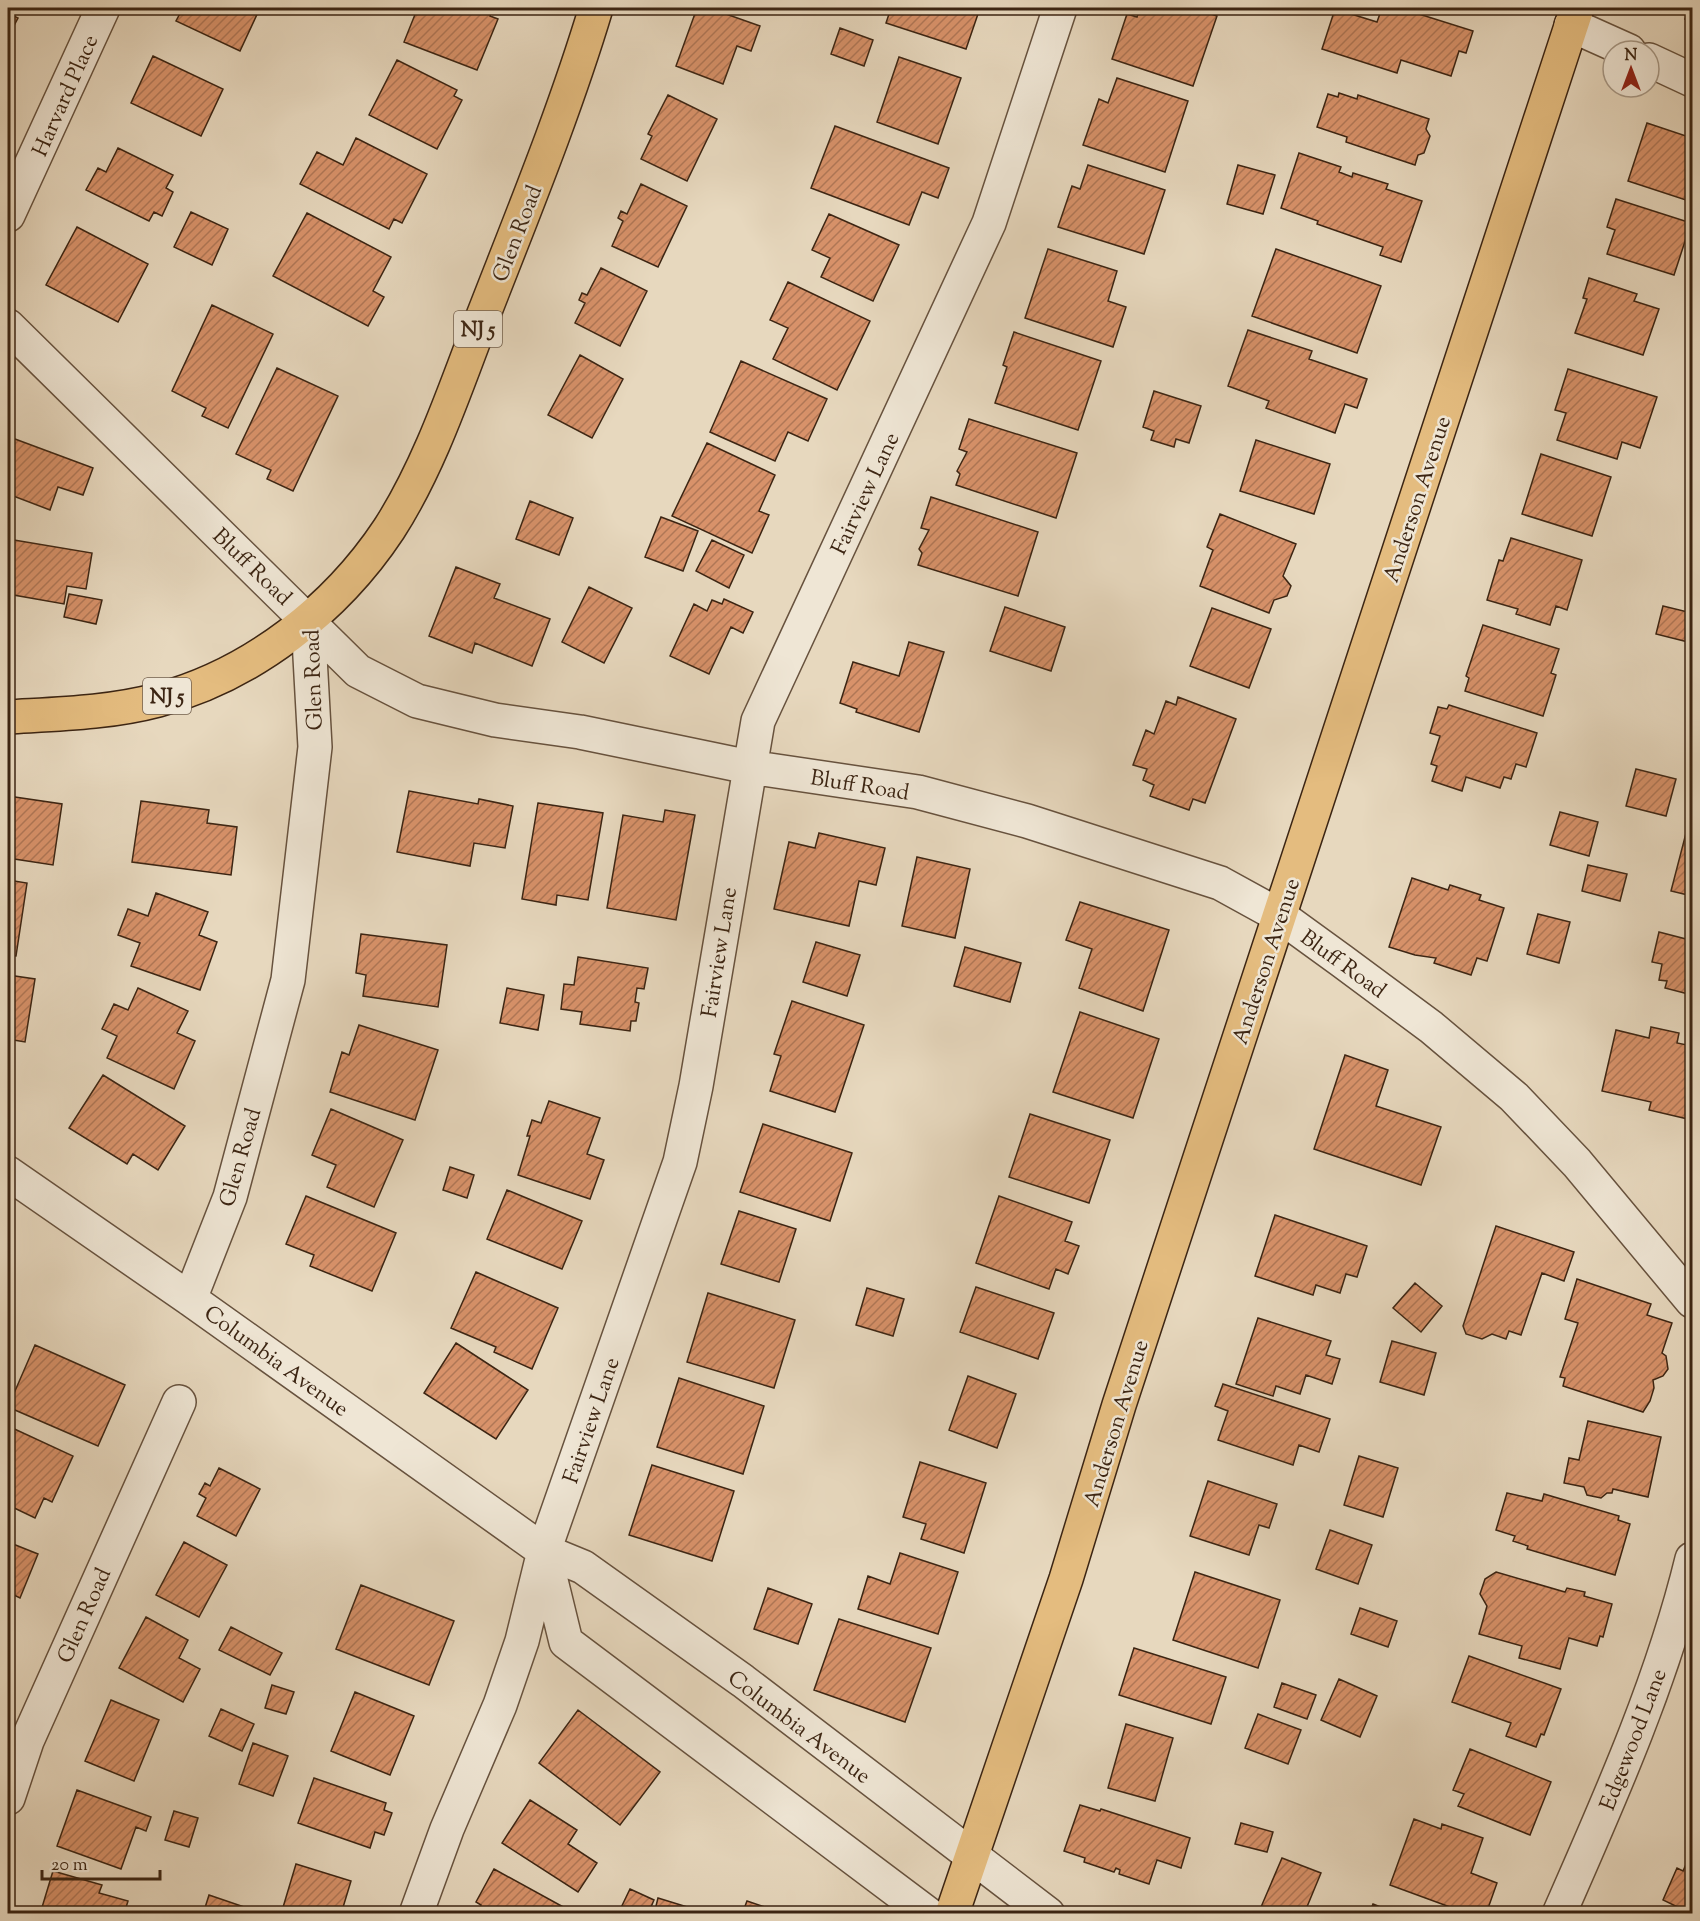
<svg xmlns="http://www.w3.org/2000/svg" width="1700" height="1921" viewBox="0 0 1700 1921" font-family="'Sorts Mill Goudy',serif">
<defs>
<pattern id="building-hatch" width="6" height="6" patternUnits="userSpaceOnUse" patternTransform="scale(1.5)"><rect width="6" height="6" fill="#d8926a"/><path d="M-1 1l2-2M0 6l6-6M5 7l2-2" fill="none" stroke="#b07756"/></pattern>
</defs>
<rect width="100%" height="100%" fill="#e7d8be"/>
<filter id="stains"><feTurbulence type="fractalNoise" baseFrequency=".00333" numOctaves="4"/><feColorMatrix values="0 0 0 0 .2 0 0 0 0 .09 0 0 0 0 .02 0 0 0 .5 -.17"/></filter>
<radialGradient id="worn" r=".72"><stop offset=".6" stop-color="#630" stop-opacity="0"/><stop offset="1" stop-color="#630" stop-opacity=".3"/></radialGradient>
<path fill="url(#building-hatch)" stroke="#3c2513" stroke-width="1.5" d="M183,8H260L240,51L176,21Z
M405,8H493L490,16L498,19L477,70L404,42L416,12Z
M697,8H709L760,26L751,51L737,46L723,84L676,66Z
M891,8H968L979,11L966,49L886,23Z
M1140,8H1193L1217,16L1193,86L1112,59L1127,14L1137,17Z
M1382,8H1400L1473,31L1466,53L1459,51L1451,76L1401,60L1397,73L1322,49L1335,9L1377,22Z
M1676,8H1692V22L1685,19L1687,14L1675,10Z
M8,13L18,18L9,35L8,34Z
M840,28L873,40L864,66L831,54Z
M153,56L223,89L201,136L131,103Z
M899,57L961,78L938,144L877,122Z
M397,60L457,90L454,96L462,100L437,149L369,115Z
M1117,78L1188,101L1165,172L1083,145L1099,99L1108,103Z
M1339,93L1357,99L1358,95L1429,119L1426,129L1430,136L1424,153L1418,155L1415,165L1346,142L1347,137L1317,127L1328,94L1338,97Z
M668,95L717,119L687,181L641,159L652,136L648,134Z
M1647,123L1692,138V202L1628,181Z
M835,126L949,168L938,198L922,192L909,225L811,188Z
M356,138L427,174L402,223L394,219L389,229L300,184L317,152L343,165Z
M118,148L173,175L166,188L173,192L162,216L154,212L149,221L86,190L98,168L106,172Z
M1299,153L1341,167L1339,172L1352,177L1353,173L1388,184L1386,189L1422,201L1401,262L1380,255L1383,247L1317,224L1318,221L1281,208Z
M1088,165L1165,190L1144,254L1058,227L1072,186L1080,189Z
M1238,165L1275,175L1263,214L1227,204Z
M641,184L687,206L658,267L612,246L623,221L618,218L621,211L627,214Z
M1616,199L1691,223L1674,275L1607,254L1615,230L1607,227Z
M191,212L228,229L212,265L174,247Z
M307,213L391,257L373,291L384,297L368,326L273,276Z
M829,214L899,245L873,301L821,277L830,258L812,250Z
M77,227L148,264L118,322L46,285Z
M1048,249L1117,271L1108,301L1126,307L1113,347L1025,318Z
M1276,249L1381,286L1357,353L1252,316Z
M601,268L647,291L620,346L575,323L585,303L579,300L582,293L587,295Z
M1589,278L1637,294L1634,301L1659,309L1643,355L1575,333L1587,299L1583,298Z
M788,282L870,321L837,390L773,359L788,328L770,320Z
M212,305L273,334L228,428L202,416L206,408L172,391Z
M1248,330L1312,351L1309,359L1367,379L1357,408L1345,404L1335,433L1266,408L1269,401L1228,386Z
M1014,332L1101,361L1078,430L995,403L1007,367L1003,365Z
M580,355L623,379L592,438L548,415Z
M741,361L827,399L808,441L788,432L775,461L710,432Z
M277,368L338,396L293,491L267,479L271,470L236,454Z
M1568,369L1657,397L1640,448L1622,442L1617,459L1557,440L1566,413L1555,410Z
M1154,391L1201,406L1189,443L1176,439L1174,447L1151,440L1154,431L1143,427Z
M969,419L1077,453L1056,518L956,485L960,474L957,471L967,452L959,449Z
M15,439L93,468L83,495L58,487L50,510L8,494V452Z
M1256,440L1330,464L1314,514L1240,491Z
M707,443L775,475L759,511L769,515L752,553L672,516Z
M1541,454L1611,477L1592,536L1522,514Z
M931,497L1038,532L1018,596L918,565L922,553L919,549L929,530L921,528Z
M530,501L573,518L559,555L516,539Z
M1220,514L1296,544L1283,576L1291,586L1287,596L1274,600L1269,613L1200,586L1213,550L1207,547Z
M661,517L698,531L683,571L645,557Z
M1511,538L1582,560L1567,610L1556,606L1550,625L1516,614L1518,609L1487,600L1499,560L1503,561Z
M8,539L92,553L86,589L67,586L64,604L8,594Z
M712,540L744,555L729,588L696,571Z
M456,567L500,584L494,598L550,619L532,666L475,643L472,653L429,636Z
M589,587L632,608L604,663L562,642Z
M69,594L102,600L96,624L64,617Z
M724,599L753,612L743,633L731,627L709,674L670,656L694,604L707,611L712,600L722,604Z
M1663,606L1692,613V643L1656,634Z
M1005,607L1065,627L1051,671L990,651Z
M1212,608L1271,629L1249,688L1190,666Z
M1483,625L1559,649L1551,673L1556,675L1543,716L1465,691L1469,678L1466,676Z
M909,642L944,652L919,732L856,712L857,709L840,703L853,662L899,676Z
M1178,697L1236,719L1205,803L1193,799L1189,810L1150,796L1154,785L1143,780L1147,769L1133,765L1146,730L1154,734L1166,701L1176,705Z
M1449,705L1537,733L1526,767L1516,764L1511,779L1504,777L1500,788L1466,777L1462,791L1432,781L1437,766L1431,764L1440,736L1430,733L1438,707L1447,709Z
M1636,769L1676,779L1666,816L1626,806Z
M409,791L478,804L479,799L513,806L505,848L474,843L470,866L397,852Z
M8,796L62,804L53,865L8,858Z
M141,801L209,810L207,823L237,827L231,875L132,862Z
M538,803L603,813L588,900L557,895L556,905L522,899Z
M665,810L695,815L676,920L607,908L623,815L663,822Z
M1560,812L1598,822L1589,856L1550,845Z
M819,833L885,848L876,885L859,881L849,926L774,909L789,842L815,848Z
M1686,833L1692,834V896L1671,891Z
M917,857L970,869L955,938L902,926Z
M1588,865L1627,874L1620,901L1582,891Z
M1412,878L1448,890L1450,885L1481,895L1479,900L1504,908L1487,961L1477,958L1471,975L1434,963L1436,958L1415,955L1389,947Z
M8,880L27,883L16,956L8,955Z
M156,893L208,912L199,935L217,942L200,990L131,966L140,943L118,935L128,909L148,916Z
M1080,902L1169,930L1143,1011L1079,988L1092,949L1066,940Z
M1538,914L1570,922L1559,963L1527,954Z
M1659,932L1690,940L1692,934V995L1665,988L1667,981L1659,980L1662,964L1652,962Z
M361,934L447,945L438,1007L363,996L366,975L356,973Z
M816,942L860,955L847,996L803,982Z
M965,947L1021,963L1010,1002L954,986Z
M578,957L648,968L644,989L637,988L635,1002L639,1003L636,1021H631L630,1031L580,1024L582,1012L561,1009L564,984L574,985Z
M8,975L35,979L25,1042L8,1039Z
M138,988L188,1011L177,1033L195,1041L174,1089L107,1058L117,1036L102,1029L114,1004L128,1010Z
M507,988L544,995L538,1030L500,1023Z
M792,1001L864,1025L835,1112L770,1091L781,1056L774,1054Z
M1080,1012L1159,1039L1133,1118L1053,1092Z
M359,1025L438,1050L415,1120L330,1092L342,1052L349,1055Z
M1651,1027L1679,1033L1677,1043L1692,1046V1120L1649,1110L1651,1102L1602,1091L1616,1030L1649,1038Z
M1345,1055L1388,1070L1376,1106L1441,1127L1421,1185L1314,1149Z
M103,1075L185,1126L158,1170L133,1154L127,1164L69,1128Z
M549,1101L600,1118L587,1154L604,1160L590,1199L518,1175L530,1136H527L532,1120L541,1123Z
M331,1109L403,1140L374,1207L327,1187L336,1165L312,1155Z
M1030,1114L1110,1140L1089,1203L1009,1177Z
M763,1124L852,1153L830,1221L740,1192Z
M450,1167L474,1175L467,1198L443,1190Z
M507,1190L582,1221L562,1269L487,1239Z
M306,1196L396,1233L372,1291L310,1266L314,1255L286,1244Z
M999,1196L1072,1222L1065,1241L1079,1246L1068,1274L1056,1269L1049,1289L976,1263Z
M739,1211L796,1229L779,1282L721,1264Z
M1275,1215L1367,1246L1357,1277L1346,1274L1340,1293L1316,1285L1313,1295L1255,1276Z
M1496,1226L1574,1252L1564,1281L1542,1273L1521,1335L1509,1331L1506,1339L1492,1334L1482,1339L1466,1334L1463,1326Z
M476,1272L558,1308L532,1369L494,1352L496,1347L451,1328Z
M1577,1279L1651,1304L1647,1315L1672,1323L1662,1353L1666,1356L1668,1369L1663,1376L1653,1380L1654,1388L1650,1401L1643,1412L1563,1386L1565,1378L1560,1377L1578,1323L1565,1319Z
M1415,1283L1442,1306L1421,1332L1393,1308Z
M976,1287L1054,1313L1038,1359L960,1332Z
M867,1288L904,1299L893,1336L856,1325Z
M708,1293L795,1320L774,1388L687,1362Z
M1258,1318L1331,1341L1326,1355L1340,1359L1332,1384L1306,1375L1300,1394L1276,1386L1273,1396L1236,1384Z
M1392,1341L1436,1353L1424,1395L1380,1382Z
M456,1343L528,1390L496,1439L424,1393Z
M35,1345L125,1385L98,1446L8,1407Z
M8,1357L13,1360L8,1371Z
M968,1376L1016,1394L997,1448L949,1430Z
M679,1378L764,1406L743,1474L657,1447Z
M1223,1384L1330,1419L1319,1452L1299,1445L1293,1465L1218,1440L1228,1411L1215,1406Z
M1588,1421L1661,1437L1648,1497L1613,1489L1612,1493H1607L1601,1498L1587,1495L1584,1487L1564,1483L1569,1458L1579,1460Z
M8,1426L73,1456L52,1502L44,1498L35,1518L8,1505Z
M1359,1456L1398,1468L1383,1517L1344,1505Z
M920,1462L986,1483L964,1553L921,1539L926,1524L903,1517Z
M652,1465L734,1491L712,1561L629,1535Z
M219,1468L260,1489L236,1536L197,1516L206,1498L199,1494L205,1483L210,1486Z
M1208,1481L1277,1504L1269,1528L1259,1525L1249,1555L1190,1536Z
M1507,1493L1542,1501L1544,1494L1619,1516L1618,1520L1630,1524L1615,1575L1527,1549L1528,1546L1513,1541L1515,1536L1496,1530Z
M1330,1530L1372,1545L1358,1584L1316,1569Z
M8,1542L38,1554L20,1598L8,1592Z
M184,1542L227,1565L199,1617L156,1595Z
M900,1553L958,1572L938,1634L858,1609L868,1576L890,1584Z
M1195,1572L1280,1600L1258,1668L1173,1640Z
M1496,1572L1565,1592L1567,1588L1585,1592L1584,1596L1612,1604L1603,1637L1600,1636L1597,1646L1569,1638L1560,1669L1519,1658L1522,1646L1479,1634L1487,1606L1480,1594L1485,1579Z
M361,1585L454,1621L429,1685L336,1649Z
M768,1588L812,1604L798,1644L754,1629Z
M1360,1608L1397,1621L1388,1647L1351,1634Z
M146,1617L188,1640L179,1658L200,1669L183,1702L119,1668Z
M839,1619L931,1648L905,1722L814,1690Z
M231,1627L282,1653L270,1675L219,1650Z
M1134,1648L1226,1677L1211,1724L1119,1695Z
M1469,1656L1561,1689L1544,1735L1541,1734L1536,1747L1506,1736L1511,1723L1452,1702Z
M1339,1679L1377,1696L1360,1737L1321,1720Z
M1282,1683L1316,1695L1307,1719L1274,1707Z
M272,1685L294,1692L286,1714L265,1708Z
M355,1692L414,1716L390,1775L331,1751Z
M111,1700L159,1720L134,1781L85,1761Z
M221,1709L254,1724L242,1751L209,1736Z
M578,1710L660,1772L620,1825L539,1763Z
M1258,1714L1301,1730L1288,1764L1245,1748Z
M1126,1724L1173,1738L1155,1801L1108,1788Z
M253,1743L288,1756L273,1796L239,1784Z
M1470,1749L1551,1782L1530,1835L1458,1806L1464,1794L1453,1790Z
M314,1778L386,1803L384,1810L392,1813L384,1835L375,1832L370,1848L298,1823Z
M77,1790L151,1817L146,1831L136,1827L121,1869L57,1846Z
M530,1800L577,1830L568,1844L597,1863L578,1892L502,1843Z
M1080,1805L1100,1811L1101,1809L1190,1838L1181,1868L1157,1860L1149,1884L1119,1874L1120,1870L1116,1868L1114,1872L1084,1862L1085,1858L1064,1851Z
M174,1811L198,1818L189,1847L165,1840Z
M1414,1819L1441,1829L1442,1824L1483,1838L1471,1873L1497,1883L1486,1914H1469L1390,1885Z
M1241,1823L1273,1832L1267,1852L1235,1844Z
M1692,1851V1914L1663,1900L1677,1868L1683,1871Z
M1282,1858L1321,1873L1304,1914H1277L1261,1907Z
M296,1864L351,1881L341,1914H281Z
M494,1869L576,1914H476L481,1905L476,1902Z
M53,1871L102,1885L99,1893L128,1901L124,1914H40Z
M630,1889L654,1900L648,1914H618Z
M209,1895L253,1910L252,1914H203Z
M658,1898L710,1914H654Z
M747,1901L785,1914H742Z
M1373,1904L1398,1914H1369Z"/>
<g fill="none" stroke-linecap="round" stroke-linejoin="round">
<g stroke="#67523e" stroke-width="36">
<path id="minor" d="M1571,25L1629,51
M1649,60L1692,80
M8,215L103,8
M8,326L358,671L417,701L495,720L580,732L749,767L918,792L1027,821L1220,883L1280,916L1342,961L1431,1027L1514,1097L1577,1163L1692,1301
M8,1173L190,1299L544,1551L583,1567L743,1681L1048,1914
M190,1299L230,1197L288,980L315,747L308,621
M545,1556L566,1642L928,1914
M8,1798L27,1741L179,1402
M416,1914L447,1829L500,1705L522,1641L544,1551L680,1162L696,1086L758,721L989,223L1060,8
M1559,1914C1610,1798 1662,1682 1692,1559"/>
</g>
<g stroke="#3c2513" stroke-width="36">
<path id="major" d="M8,717C58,714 109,713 158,700C252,675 336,609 389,529C431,464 457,383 485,311C524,211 565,111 596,8
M952,1914L1066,1579L1119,1405L1577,8"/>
</g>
<use href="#minor" stroke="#efe6d5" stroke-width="33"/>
<use href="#major" stroke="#e4bc7f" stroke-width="33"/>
</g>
<g text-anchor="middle" stroke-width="5" stroke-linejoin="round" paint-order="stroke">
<g fill="#efe6d5" stroke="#725f4d" stroke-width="1.5">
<rect x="454" y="311" width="48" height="36" rx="4.5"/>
<rect x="143" y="678" width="48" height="36" rx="4.5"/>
</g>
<g font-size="21" font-weight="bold" fill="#3c2513">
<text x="478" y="336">NJ 5</text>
<text x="167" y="703">NJ 5</text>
</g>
<g font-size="22" fill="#3c2513" stroke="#efe6d5">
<text transform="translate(64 95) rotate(-66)" y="8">Harvard Place</text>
<text transform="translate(516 233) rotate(-69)" y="8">Glen Road</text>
<text transform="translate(864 493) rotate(-65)" y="8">Fairview Lane</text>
<text transform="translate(1416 499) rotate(-72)" y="8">Anderson Avenue</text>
<text transform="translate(253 566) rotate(44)" y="8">Bluff Road</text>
<text transform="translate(312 680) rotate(-92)" y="8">Glen Road</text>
<text transform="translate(860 784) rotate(9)" y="8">Bluff Road</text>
<text transform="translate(718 952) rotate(-81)" y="8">Fairview Lane</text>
<text transform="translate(1265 961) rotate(-72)" y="8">Anderson Avenue</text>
<text transform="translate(1344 963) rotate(36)" y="8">Bluff Road</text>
<text transform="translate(239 1157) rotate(-74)" y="8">Glen Road</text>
<text transform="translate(277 1360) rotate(36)" y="8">Columbia Avenue</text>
<text transform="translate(590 1420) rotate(-71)" y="8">Fairview Lane</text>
<text transform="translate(1115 1423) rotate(-73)" y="8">Anderson Avenue</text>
<text transform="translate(83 1615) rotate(-66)" y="8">Glen Road</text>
<text transform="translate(800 1726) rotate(37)" y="8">Columbia Avenue</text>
<text transform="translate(1632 1739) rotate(-69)" y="8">Edgewood Lane</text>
</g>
</g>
<rect width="1700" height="1921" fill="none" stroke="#e7d8be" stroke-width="30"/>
<rect x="9" y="9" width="1682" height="1903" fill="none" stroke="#3c2513" stroke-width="3"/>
<rect x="15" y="15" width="1670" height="1891" fill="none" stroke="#3c2513" stroke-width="1.5"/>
<g transform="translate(1631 69)"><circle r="28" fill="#efe6d5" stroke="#a79987" stroke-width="1.5"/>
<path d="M0-4.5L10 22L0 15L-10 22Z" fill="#8f2418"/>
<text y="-9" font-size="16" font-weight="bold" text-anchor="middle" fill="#3c2513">N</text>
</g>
<path d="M42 1870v9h118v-9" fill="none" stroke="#3c2513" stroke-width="3"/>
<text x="51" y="1870" font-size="18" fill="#3c2513" stroke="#efe6d5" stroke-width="4.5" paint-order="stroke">20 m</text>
<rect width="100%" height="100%" filter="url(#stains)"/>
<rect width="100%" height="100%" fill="url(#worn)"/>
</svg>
